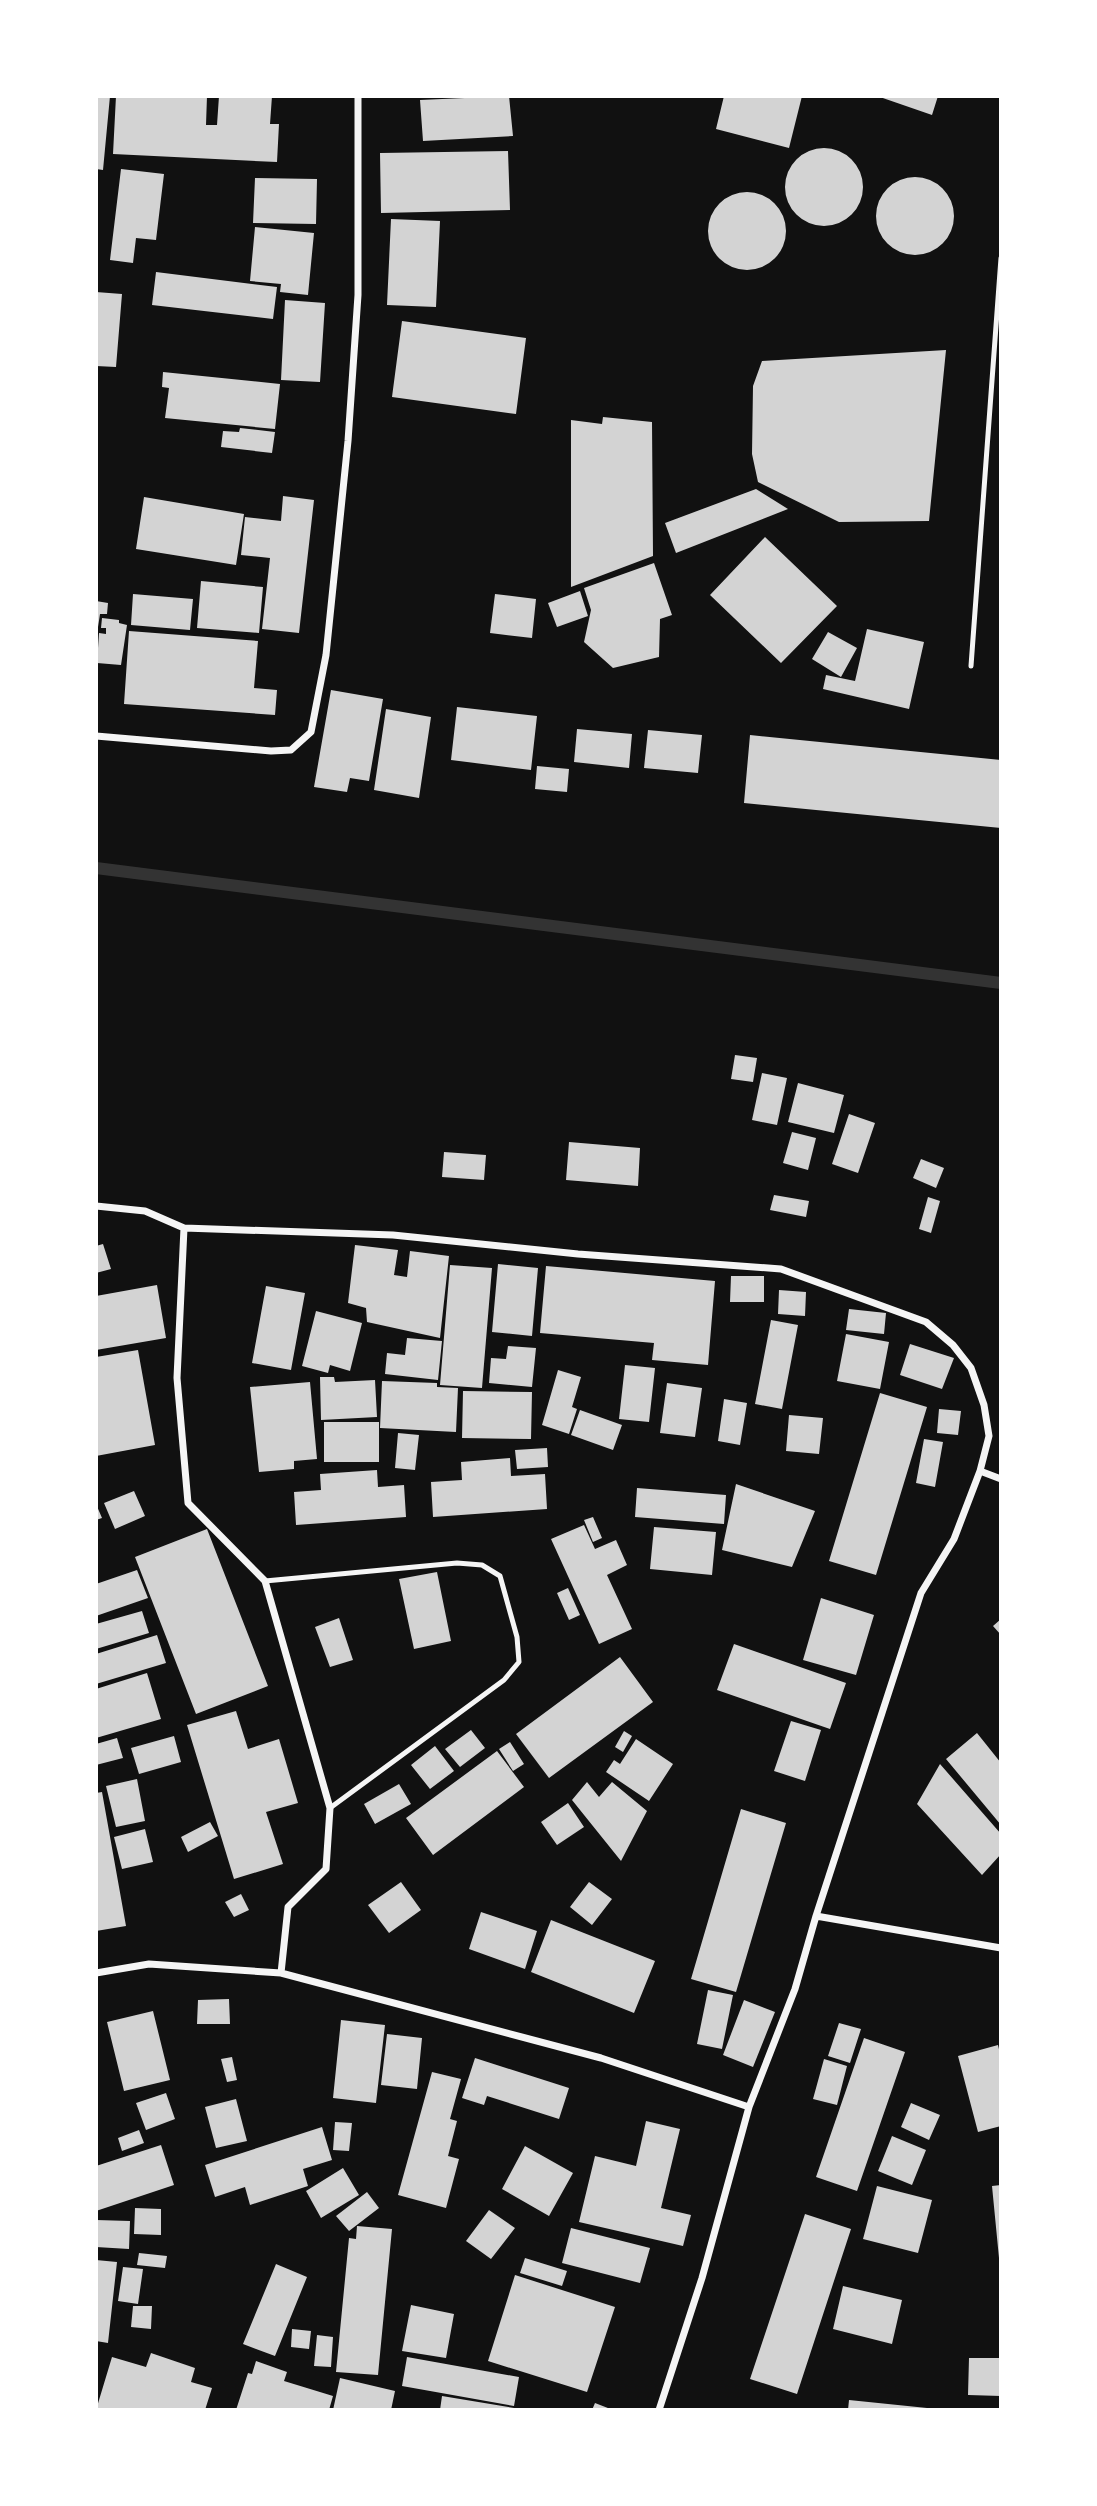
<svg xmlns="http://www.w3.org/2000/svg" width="1097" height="2506" viewBox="0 0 1097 2506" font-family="Manrope,sans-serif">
<rect width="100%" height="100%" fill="#111"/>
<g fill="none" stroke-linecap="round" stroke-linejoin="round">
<path stroke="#333" stroke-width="12" d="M96,868L1001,983"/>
</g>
<path fill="#d3d3d3" d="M96,96H110L103,170L96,169Z
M116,96H207L206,125H217L219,96H272L270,124H279L277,162L113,154Z
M509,96L513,136L423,141L420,100Z
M724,96H802L789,148L716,129Z
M877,96H938L932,115Z
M785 187a39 39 0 1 1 78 0a39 39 0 1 1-78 0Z
M508,151L510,210L381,213L380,153Z
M121,169L164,174L156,240L136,238L133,263L110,260Z
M876 216a39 39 0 1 1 78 0a39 39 0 1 1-78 0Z
M255,178L317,179L316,224L253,223Z
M708 231a39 39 0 1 1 78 0a39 39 0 1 1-78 0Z
M391,219L440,221L436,307L387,305Z
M255,227L314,233L308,295L280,292L281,284L250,281Z
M156,272L277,287L273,319L152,305Z
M96,292L122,294L116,367L96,366Z
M285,300L325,303L320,382L281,380Z
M402,321L526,338L516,414L392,397Z
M946,350L929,521L839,522L758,482L752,454L753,386L762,361Z
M163,372L280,384L275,429L165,418L169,388L162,387Z
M603,417L652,422L653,556L571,587V420L602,424Z
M240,428L275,432L272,453L221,447L223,431L239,432Z
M756,489L788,509L676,553L665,523Z
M283,496L314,500L299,633L262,629L270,558L241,555L245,517L281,521Z
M144,497L244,514L236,565L136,549Z
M765,537L837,606L781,663L710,595Z
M654,563L672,615L660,619L659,657L613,668L584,642L591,610L584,588Z
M201,581L263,587L259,633L197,628Z
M580,591L588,616L557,627L548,603Z
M133,594L193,599L190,630L131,625Z
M495,594L536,599L532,638L490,633Z
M96,601L108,603L107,614H100L98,627Z
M102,618L119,620V623L127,625L121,665L97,663L99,633L106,634V628H101Z
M867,629L924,642L909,709L823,689L826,675L855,681Z
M129,631L258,641L254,688L277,690L275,715L124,704Z
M828,632L857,648L841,677L812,659Z
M331,690L383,699L369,781L350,778L347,792L314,787Z
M457,707L537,716L531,770L451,760Z
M386,709L431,717L419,798L374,790Z
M577,729L632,734L629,768L574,762Z
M648,730L702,735L698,773L644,768Z
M750,735L1001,760V828L744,803Z
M537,766L569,769L567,792L535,789Z
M735,1055L757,1058L753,1082L731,1079Z
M762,1073L787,1078L777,1125L752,1120Z
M798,1083L844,1095L834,1133L788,1122Z
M849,1114L875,1123L858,1173L832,1164Z
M792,1132L816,1138L808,1170L783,1163Z
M569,1142L640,1148L638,1186L566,1180Z
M444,1152L486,1155L484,1180L442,1177Z
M921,1159L944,1168L936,1188L913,1178Z
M774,1195L809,1201L806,1217L770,1210Z
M928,1197L940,1201L931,1233L919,1229Z
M103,1244L111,1269L96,1273V1246Z
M355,1245L398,1250L394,1275L407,1277L410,1251L449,1256L440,1338L367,1322L366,1308L348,1303Z
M498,1264L538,1268L532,1336L492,1332Z
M450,1265L492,1268L482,1388L440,1385Z
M546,1266L715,1281L708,1365L652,1360L654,1343L540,1333Z
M731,1276H764V1302H730Z
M157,1285L166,1338L96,1350V1296Z
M266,1286L305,1293L291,1370L252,1363Z
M779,1290L806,1292L805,1316L778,1314Z
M849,1309L886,1313L884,1334L846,1330Z
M316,1311L362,1323L350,1371L330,1365L328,1373L302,1366Z
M771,1320L798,1325L782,1409L755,1404Z
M846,1334L889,1342L880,1389L837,1381Z
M407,1338L442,1341L438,1380L385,1374L387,1353L405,1355Z
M910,1344L954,1358L942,1389L900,1375Z
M508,1346L536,1348L532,1387L489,1383L491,1358L506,1359Z
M138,1350L155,1445L96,1456V1357Z
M625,1365L655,1368L649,1422L619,1419Z
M558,1370L581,1377L572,1407L577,1409L569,1434L542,1425Z
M320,1377H334L335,1382L375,1380L377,1417L321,1420Z
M382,1381L437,1383V1387L458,1388L456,1432L380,1428Z
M310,1382L317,1459L294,1461V1469L259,1472L250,1387Z
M667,1383L702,1388L695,1437L660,1433Z
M463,1391L532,1392L531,1439L462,1438Z
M880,1393L927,1407L876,1575L829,1561Z
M724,1399L747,1403L740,1445L718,1441Z
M939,1409L961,1411L958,1435L937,1433Z
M580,1410L622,1425L613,1450L571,1435Z
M789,1415L823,1418L819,1454L786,1451Z
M324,1422H379V1462H324Z
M398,1433L419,1435L415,1470L395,1468Z
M924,1439L943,1442L935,1487L916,1483Z
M547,1448L548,1467L517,1469L515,1450Z
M510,1458L511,1476L545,1474L547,1509L433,1517L431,1482L462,1480L461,1462Z
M377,1470L378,1487L404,1485L406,1517L296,1525L294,1492L321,1490L320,1474Z
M736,1484L815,1511L792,1567L722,1550Z
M637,1488L726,1495L724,1524L635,1517Z
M134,1491L145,1516L115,1529L104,1503Z
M96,1504L102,1518L96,1520Z
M593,1517L602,1538L593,1542L584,1520Z
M584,1525L595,1549L616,1540L627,1565L607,1575L632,1629L599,1644L551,1539Z
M654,1527L716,1532L712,1575L650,1569Z
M207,1529L268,1686L196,1714L135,1557Z
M137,1570L148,1598L96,1616V1584Z
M437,1572L451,1641L414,1649L399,1579Z
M568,1588L580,1615L569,1620L557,1593Z
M821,1598L874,1615L856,1675L803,1660Z
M142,1611L149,1633L96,1649V1624Z
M339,1618L353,1660L330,1667L315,1627Z
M1001,1619V1635L993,1626Z
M157,1635L166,1663L96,1684V1654Z
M734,1644L846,1683L830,1729L717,1690Z
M620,1657L653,1702L549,1778L516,1734Z
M147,1673L161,1719L96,1738V1689Z
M236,1711L248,1749L279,1739L298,1803L266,1812L283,1864L234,1879L187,1725Z
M791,1721L821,1730L805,1781L774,1771Z
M471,1730L485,1748L460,1767L445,1749Z
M624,1731L632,1736L623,1752L615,1747Z
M977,1733L1001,1763V1825L946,1759Z
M174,1736L181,1762L139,1774L131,1748Z
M117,1738L123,1758L96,1765V1744Z
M636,1739L673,1764L649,1801L606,1772L614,1760L620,1764Z
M510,1742L524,1764L513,1771L499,1749Z
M435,1746L454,1771L430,1789L411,1765Z
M497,1751L524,1787L433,1855L406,1818Z
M940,1764L1001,1834V1854L982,1875L917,1804Z
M137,1779L145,1821L116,1827L106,1786Z
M587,1782L599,1797L612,1782L647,1811L621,1861L572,1800Z
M399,1784L411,1804L375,1824L364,1804Z
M102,1792L126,1926L96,1931V1793Z
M568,1803L584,1827L557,1845L541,1822Z
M741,1809L786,1823L736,1992L691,1979Z
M210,1822L218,1836L188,1852L181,1837Z
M145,1829L153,1862L122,1869L114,1837Z
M401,1882L421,1910L389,1933L368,1905Z
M589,1882L612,1899L592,1925L570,1907Z
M241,1894L249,1910L234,1917L225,1902Z
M481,1912L537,1931L525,1969L469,1949Z
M551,1920L655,1961L634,2013L531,1972Z
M708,1990L733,1995L722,2049L697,2044Z
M229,1999L230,2024H197L198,2000Z
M744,2000L775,2012L753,2067L723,2055Z
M153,2011L170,2080L124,2091L107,2022Z
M341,2020L385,2025L376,2103L333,2098Z
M839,2023L861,2029L850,2063L828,2056Z
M387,2034L422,2038L417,2089L381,2085Z
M864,2038L905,2052L857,2191L816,2177Z
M998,2045L1001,2058V2126L978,2132L958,2056Z
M232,2057L237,2080L227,2082L221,2059Z
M475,2058L569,2088L559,2119L487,2096L484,2105L462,2098Z
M824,2059L847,2066L837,2105L813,2099Z
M432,2072L461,2079L450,2119L457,2121L448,2156L459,2159L446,2208L398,2195Z
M166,2093L175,2119L146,2130L136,2103Z
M236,2099L247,2141L216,2148L205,2107Z
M911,2103L940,2115L929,2140L901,2127Z
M646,2121L680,2129L661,2208L691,2215L683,2246L579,2222L595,2156L636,2166Z
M335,2122L352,2123L349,2151L333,2150Z
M322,2127L332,2160L303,2169L308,2186L250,2205L245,2187L215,2197L205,2165Z
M139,2130L144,2143L122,2151L118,2138Z
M892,2136L926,2150L912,2185L878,2171Z
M161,2145L174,2185L96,2211V2166Z
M525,2146L573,2173L549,2216L502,2189Z
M343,2168L359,2195L321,2218L306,2191Z
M1001,2185V2258H999L992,2186Z
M877,2186L932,2200L918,2253L863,2239Z
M367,2192L379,2208L349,2231L336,2216Z
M135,2208L161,2209V2235L134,2234Z
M489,2210L515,2228L491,2259L466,2241Z
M805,2214L851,2229L797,2394L750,2379Z
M96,2220L130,2221L129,2249L96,2247Z
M357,2226L392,2229L378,2375L336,2372L349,2238L356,2239Z
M571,2228L650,2248L640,2283L562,2263Z
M139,2253L167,2256L165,2268L137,2265Z
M525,2258L567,2271L562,2286L520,2273Z
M96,2260L117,2262L108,2343L96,2341Z
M276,2264L307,2277L275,2356L243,2344Z
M123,2267L143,2269L138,2304L118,2301Z
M515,2275L615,2307L587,2392L488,2361Z
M843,2286L902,2300L892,2344L833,2329Z
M411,2305L454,2314L446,2358L402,2351Z
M133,2306H152L151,2329L131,2327Z
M292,2329L311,2331L309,2349L291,2347Z
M317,2335L333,2337L331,2367L314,2366Z
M151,2353L195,2368L191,2382L212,2388L205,2410H96L112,2357L146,2367Z
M407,2357L519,2377L514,2406L402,2386Z
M969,2358H1001V2396L968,2395Z
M256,2361L287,2372L284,2381L333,2396L329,2410H236L248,2373L252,2374Z
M340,2378L395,2391L391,2410H333Z
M442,2396L514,2408V2410H440Z
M849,2400L927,2408V2410H848Z
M595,2403L613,2410H592Z"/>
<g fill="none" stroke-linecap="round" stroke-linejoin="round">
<path stroke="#f5f5f5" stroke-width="5" d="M971,666L1001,258
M265,1581L457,1563L482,1565L500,1576L517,1637L519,1662L504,1680L330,1808"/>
<path stroke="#f5f5f5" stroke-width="7" d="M96,736L271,751L291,750L311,732L326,655L348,441L358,295V96
M96,1206L145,1211L184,1228L393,1235L578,1254L781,1269L926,1322L953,1345L971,1368L984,1405L989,1436L980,1471L954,1539L921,1593L816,1916L795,1989L749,2107L702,2278L659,2410
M184,1228L177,1378L188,1503L265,1581L330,1808L326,1869L288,1907L281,1973
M980,1471L1001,1479
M816,1916L1001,1948
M96,1973L149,1964L281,1973L601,2058L749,2107"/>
</g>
<rect width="1097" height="2506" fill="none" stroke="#ffffff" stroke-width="196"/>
</svg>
